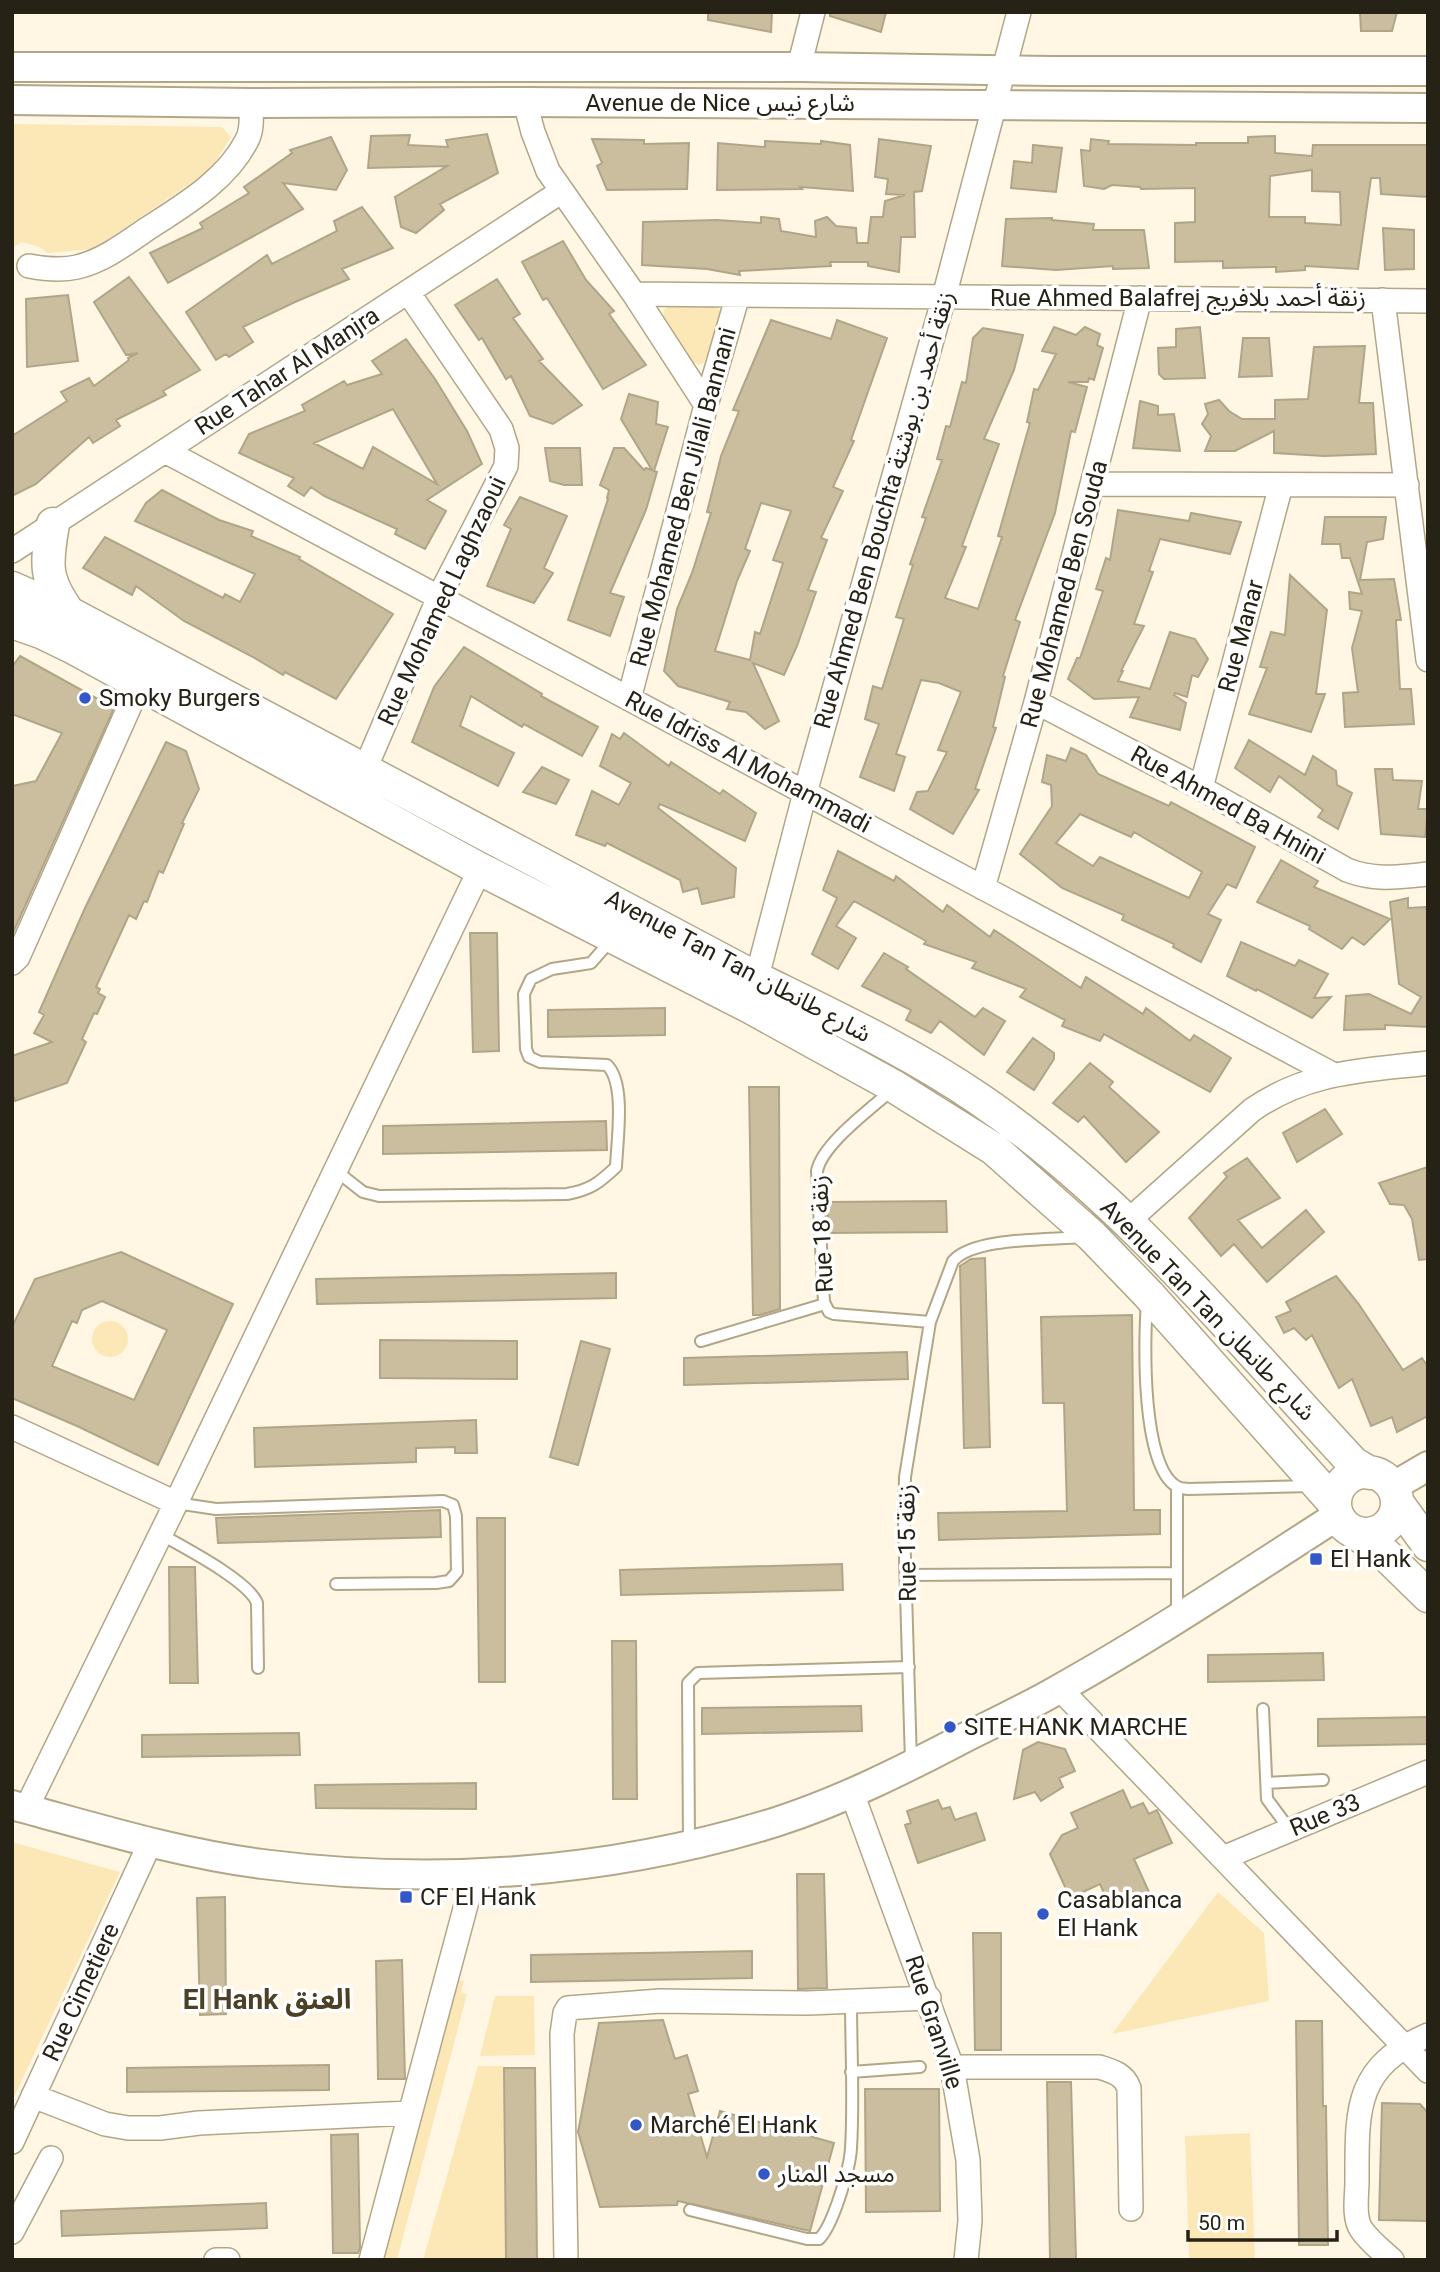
<svg xmlns="http://www.w3.org/2000/svg" width="1440" height="2272" viewBox="0 0 1440 2272" font-family="Roboto,'Noto Sans Arabic',sans-serif">
<rect width="100%" height="100%" fill="#fff7e4"/>
<path fill="#fce8b6" d="M12,124L222,127L231,137L210,170L94,249L47,253L40,247L22,242L12,248Z
M668,307H715L720,310V318L704,363L699,365L693,362L664,316L663,311Z
M92 1339a18 18 0 1 1 36 0a18 18 0 1 1-36 0Z
M12,1842L120,1872L12,2101Z
M1218,1892L1264,1933L1269,2001L1112,2034Z
M454,1979L464,1981L461,1992L467,1994L397,2260H380Z
M495,1996H534L535,2055L480,2056Z
M478,2066H503L504,2068L506,2260H423Z
M1250,2133L1255,2258L1189,2260L1185,2136Z"/>
<path fill="#cabe9f" stroke="#b1a587" stroke-width="2" fill-rule="evenodd" d="M708,12H772L771,32L708,20Z
M830,12H886L881,32L830,16Z
M1360,12H1397L1392,31H1361Z
M487,134L498,173L440,204L444,210L416,233L401,227L395,197L447,166L368,168L371,136L410,135L408,145L448,147L446,140Z
M1275,136V153L1312,156L1313,145H1428V197L1381,194L1380,178H1371L1358,269L1305,266V270L1276,272V267L1223,268V261L1175,262V223L1195,222V188L1141,189L1140,187L1112,185L1104,189L1084,186L1081,150L1090,151L1091,139L1109,141L1108,144L1196,145V143H1248V137ZM1312,170V191L1340,192L1341,225L1305,223V217H1269L1270,176Z
M331,137L347,170L336,190L283,183L303,209L168,283L150,253L203,228L200,223L249,193L244,187L292,153L290,150Z
M592,139L644,140V144L689,143L687,189L607,190L597,166L602,163Z
M879,139L931,146L922,191L914,192L915,237H901L899,272L868,266V262H830L831,266L739,271L740,275L707,269L642,265L643,222L717,220L761,223V217L779,219L781,231L816,237L815,221L827,217L836,226L856,228L857,243H868L871,217H883L885,201L905,195L886,194L888,179L875,177Z
M765,141L821,144V141L850,145L853,191L800,187L802,189L717,190L718,143L765,147Z
M1033,145L1062,148L1056,192L1011,188L1014,161L1032,163Z
M362,207L393,248L342,269L349,279L295,302L243,327L253,342L229,357L226,354L216,360L186,312L267,255L272,264L337,231L334,221Z
M1052,218V220L1094,224L1093,230H1144L1149,268L1113,269V266L1056,270L1002,266L1006,219Z
M1383,228L1414,230V269L1385,270Z
M563,241L586,280L614,311L609,314L646,365L603,389L547,298L543,300L522,262Z
M129,277L200,370L163,391L166,395L116,420L120,426L93,443L89,437L36,484L12,496V436L67,401L61,392L89,378L94,386L129,360L128,358L138,353L126,355L94,302Z
M497,279L520,314L513,318L543,359L539,361L582,405L553,424L530,416L511,376L506,379L482,338L479,340L455,305Z
M68,295L78,361L27,367L26,299Z
M771,320L831,339L837,320L887,338L851,440L854,441L833,487L843,491L821,538L827,540L808,590L816,592L797,646L784,675L753,663L779,721L765,729L746,712L727,709L730,702L678,686L664,671L677,609L692,573L711,513L707,512L721,456L739,411L733,410ZM761,503L791,511L773,560L783,563L760,634L755,632L750,660L715,651L737,581L750,551L745,549Z
M1054,327L1076,335L1085,327L1100,334L1097,345L1103,348L1094,380L1089,378L1088,382H1068L1087,387L1075,432L1071,431L1055,513L1015,620L1020,622L1003,676L1005,677L993,727L996,728L975,789L979,790L953,834L910,809L917,792L928,791L947,752L938,750L961,692L939,683L921,680L896,754L905,757L894,791L860,777L879,724L865,719L873,686L882,689L904,619L896,617L913,565L910,564L926,518L922,517L942,460L937,459L946,426L950,427L962,382L966,383L973,338L983,328L1023,335L1014,370L984,439L999,444L962,546L966,547L945,598L978,609L1002,537L998,536L1030,423L1027,422L1034,389L1038,390L1056,354L1042,351Z
M1200,327L1205,378L1164,379L1159,374L1158,348L1176,347V329Z
M1243,338H1269L1272,376L1239,377Z
M406,339L435,379L467,431L482,464L427,500L446,511L425,549L395,534L397,529L324,496L311,487L304,496L288,486L294,478L239,453L249,434L305,411L302,405L344,381L347,385L382,374L372,361ZM393,409L437,484L373,447L363,469L314,443Z
M1365,346L1359,403H1373L1376,454L1324,456L1274,453V431L1235,451H1205L1211,436L1202,424L1208,414L1205,404L1219,400L1229,411L1242,419H1275V400L1308,399L1314,347Z
M629,394L658,402L656,424L668,427L654,471L657,472L646,510L610,593L624,597L610,636L568,620L608,499L607,498L609,490L600,485L614,448H624L644,470L646,468L652,470L621,419Z
M1140,401L1158,406V415L1174,414L1180,451L1133,448Z
M545,448H580L582,485H564L550,481Z
M162,490L219,520L253,531L251,536L300,557L299,559L393,614L336,699L285,672L283,675L253,657L184,621L136,586L132,595L83,568L105,537L223,598L225,594L240,602L255,574L135,521L146,503Z
M520,497L567,516L544,568L553,573L534,603L487,586L511,529L504,525Z
M1118,510L1189,521L1191,513L1241,522L1230,554L1160,539L1149,571L1153,572L1134,624L1144,626L1121,671H1123L1118,681L1150,689L1170,632L1195,639L1208,659L1198,677L1192,675L1187,697L1175,693L1174,695L1186,703L1180,730L1130,717L1139,697L1094,699L1068,679L1077,658H1080L1103,591L1096,589L1106,558L1110,560Z
M1325,517H1386L1383,539L1367,542L1360,580L1394,579L1401,620H1396L1400,689H1411L1414,724L1345,727L1343,693L1358,692L1352,648L1362,611L1350,609L1349,592L1362,594L1350,558H1342L1340,544H1322Z
M1290,575L1327,610L1316,694H1325L1311,732L1249,714L1267,668L1260,667L1271,632L1285,635Z
M464,647L542,694L541,696L598,727L582,756L524,724L522,727L471,696L460,726L514,753L498,786L412,742L434,687Z
M20,656L114,708L12,935V786L36,781L62,733L12,714V667Z
M624,733L669,766L671,762L720,794L723,790L756,813L745,841L660,804L658,808L736,868L734,897L702,904L698,888L683,892L680,880L607,843L605,846L576,835L592,791L619,805L631,783L600,766L612,734L620,739Z
M1249,740L1305,775L1313,756L1336,771L1337,785L1352,793L1338,829L1318,817L1323,810L1279,776L1270,792L1235,768Z
M166,742L186,751L199,789L182,823L184,824L163,873L159,871L147,902L144,901L136,919L129,915L96,987L100,989L98,993L105,997L97,1014L94,1013L82,1039L86,1042L67,1083L15,1101L12,1092V1056L52,1042L34,1033L44,1015L39,1012L85,908Z
M1071,748L1086,755L1098,774L1169,806L1171,802L1255,847L1236,888L1227,884L1208,914L1221,920L1201,962L1173,947L1174,944L1122,920L1124,915L1062,888L1020,854L1052,806L1051,785L1042,782L1047,755L1066,761ZM1080,814L1131,837L1134,832L1202,872L1189,898L1100,857L1093,866L1056,843Z
M542,767L569,780L556,804L523,792Z
M1375,769H1392L1393,780L1422,781L1418,809H1428L1425,837L1381,834Z
M838,851L894,881L896,876L943,912L947,905L990,937L994,930L1081,988L1086,977L1143,1014L1146,1008L1190,1041L1194,1035L1231,1058L1210,1092L1104,1034L1100,1041L1062,1026L1065,1020L1020,997L1026,989L972,968L976,962L924,944L926,941L854,901L836,926L856,938L838,969L812,954L837,898L823,890Z
M1281,860L1318,881L1314,887L1390,919L1364,945L1352,937L1342,949L1309,929L1310,926L1257,902Z
M1408,898V908L1426,907L1428,916V1027L1385,1025V1029L1344,1030L1346,996L1369,994L1411,1014L1421,997L1399,984L1390,902Z
M470,933H497L499,1051L473,1052Z
M1241,942L1295,966L1299,960L1328,974L1314,998L1331,997L1312,1018L1257,989L1256,991L1227,976Z
M884,953L908,967L906,969L975,1017L983,1008L1005,1021L984,1055L940,1021L931,1033L906,1020L911,1010L862,986Z
M665,1008V1035L548,1037V1010Z
M1033,1038L1054,1053V1059L1034,1090L1007,1072Z
M1090,1063L1113,1082L1109,1087L1159,1132L1126,1162L1084,1116L1078,1122L1053,1103Z
M749,1087H779L780,1309L760,1315H753Z
M1325,1109L1342,1134L1297,1162L1283,1133Z
M606,1121L607,1150L383,1154V1126Z
M1247,1158L1280,1198L1238,1220L1262,1248L1306,1210L1324,1232L1267,1282L1234,1244L1221,1256L1189,1218L1227,1177L1224,1173Z
M1428,1167V1259L1419,1260L1412,1219L1404,1205L1390,1204L1379,1183Z
M946,1201L947,1232L828,1233L827,1202Z
M121,1252L233,1304L158,1465L77,1426L12,1398V1327L35,1279ZM102,1301L167,1330L134,1400L52,1366L72,1321L77,1323L82,1310Z
M985,1258L990,1447L964,1448L960,1266L971,1259Z
M616,1273V1298L317,1304L316,1279Z
M1336,1276L1358,1303L1403,1370L1422,1358L1428,1367V1416L1397,1432L1392,1417L1371,1426L1352,1379L1339,1388L1312,1335L1306,1340L1294,1328L1284,1333L1276,1317L1291,1311L1286,1302Z
M1132,1315L1134,1510H1160V1534L939,1540L938,1513L1067,1511L1064,1403H1043L1041,1317Z
M380,1340L517,1341V1379L380,1378Z
M581,1341L610,1349L578,1465L550,1457Z
M907,1352L908,1379L684,1385V1358Z
M476,1420L477,1453H455V1447L416,1448V1462L255,1467L254,1428Z
M440,1510L441,1537L218,1543L216,1518Z
M477,1518H505V1682H479Z
M842,1564L843,1590L621,1595L620,1570Z
M169,1567H195L198,1683H170Z
M612,1641H636L637,1799H613Z
M1323,1653L1324,1680L1208,1682V1655Z
M861,1706L862,1731L702,1734V1708Z
M1428,1717V1744L1318,1746V1719Z
M299,1733L300,1755L142,1757V1735Z
M1038,1742L1065,1749L1075,1771L1059,1778L1063,1787L1041,1801L1035,1792L1014,1799L1023,1750Z
M476,1783V1809L316,1808L315,1785Z
M1123,1790L1131,1808L1143,1803L1149,1814L1157,1810L1172,1843L1134,1859L1149,1892L1111,1909L1100,1884L1070,1898L1050,1854L1062,1835L1078,1828L1071,1813Z
M938,1800L942,1809L950,1807L955,1820L976,1813L985,1840L918,1863L905,1825L911,1823L907,1811Z
M797,1874H824L827,1988L798,1989Z
M225,1897L226,2014L200,2015L197,1898Z
M973,1933H1001V2050H975Z
M752,1951V1978L531,1982V1955Z
M402,1960L405,2079H378L376,1961Z
M663,2020L675,2059L687,2055L698,2091L688,2094L707,2157L720,2111L834,2143L810,2231L678,2201L677,2205L600,2207L578,2132L599,2023Z
M1296,2021H1322L1323,2106H1326L1328,2245H1299Z
M329,2065V2090L127,2092V2068Z
M504,2068H535L537,2260H506Z
M1047,2082H1071L1076,2260H1050Z
M865,2089H939L940,2211L866,2212Z
M1382,2103L1420,2104L1428,2113V2221L1379,2220Z
M358,2134L360,2248L358,2253H333L331,2135Z
M266,2203L267,2228L62,2236L61,2211Z"/>
<g fill="none" stroke-linecap="round" stroke-linejoin="round">
<g stroke="#b2a688" stroke-width="14">
<path id="service" d="M893,1089C872,1108 822,1144 817,1171L824,1302L829,1312L834,1314L930,1322
M335,1170L363,1192L379,1196L567,1194C590,1190 599,1183 616,1167C617,1141 626,1083 607,1065L540,1062L529,1057L526,1049L524,994L531,979L552,969L591,963L612,939
M1147,1303C1144,1339 1141,1470 1178,1487C1181,1489 1185,1488 1188,1489L1312,1486
M701,1341L825,1304
M1177,1487V1614
M176,1503L216,1509L443,1501L453,1505L456,1516L457,1572L449,1581L436,1583L336,1584
M160,1534C183,1547 249,1581 257,1603L258,1668
M906,1575L1177,1573
M1263,1709L1267,1799L1290,1830
M911,1762L904,1525L905,1477L930,1322L953,1261C974,1237 1050,1240 1082,1237
M1267,1783L1323,1780
M689,1843L688,1683L698,1673L909,1667
M851,2072L920,2067
M690,2210L807,2239H819C833,2226 850,2168 851,2148C854,2100 851,2050 851,2001"/>
</g>
<g stroke="#b2a688" stroke-width="26">
<path id="minor" d="M799,67L813,12
M525,102L533,132L548,171L634,294L706,405
M29,266C45,269 61,271 77,267C103,261 125,244 147,229C184,205 227,180 247,140C253,129 251,115 251,103
M634,294L1428,301
M1383,300L1428,660
M165,451L1332,1074
M1093,484L1407,485
M12,551L562,191
M629,699L706,405L738,295
M1036,702L1201,788L1347,870C1375,881 1399,877 1428,874
M365,769L439,597L506,466L507,448L501,429L408,292
M1201,788L1281,485
M983,888L1036,702L1140,298
M12,963L18,957L140,683
M753,992L805,793L944,297L1019,12
M1128,1221L1252,1110C1308,1071 1362,1071 1428,1063
M12,1427L176,1503
M1060,1689L1428,2071
M852,1793L952,2067L968,2160L970,2221L966,2260
M26,1809L176,1503L480,869
M1223,1858L1428,1772
M952,2067H1099C1112,2071 1124,2074 1129,2088L1131,2209
M33,2096L105,2124L128,2128H160L199,2123L409,2113
M12,2142L151,1841
M12,2232L51,2158
M216,2260H228
M371,2260L474,1875
M566,2260L562,2034L565,2013L568,2008L660,2001L808,2003L929,1998
M1392,2260C1381,2250 1369,2241 1361,2229C1353,2217 1357,2195 1357,2182C1357,2110 1354,2067 1428,2035"/>
</g>
<g stroke="#b2a688" stroke-width="32">
<path id="tertiary" d="M12,67H799L1052,71H1428
M12,100L251,103L525,102L1428,108
M1392,1487L1428,1466
M12,1805C94,1827 177,1853 262,1864C434,1886 609,1874 776,1822C841,1801 903,1770 964,1738C996,1722 1028,1707 1059,1689C1154,1636 1245,1575 1337,1516"/>
</g>
<g stroke="#b2a688" stroke-width="35">
<path id="secondary" d="M53,524C46,564 44,579 69,613
M12,588L69,613L756,978C831,1015 909,1051 979,1099C1123,1197 1235,1336 1353,1463L1370,1473
M12,622L41,632L70,646L480,869L750,1007L895,1087L994,1149L1092,1236L1148,1294L1335,1504
M1335 1503a31 31 0 1 1 62 0a31 31 0 1 1-62 0Z
M1397,1502L1428,1545
M1354,1532L1381,1550L1428,1596"/>
</g>
<use href="#service" stroke="#fff" stroke-width="10"/>
<use href="#minor" stroke="#fff" stroke-width="23"/>
<use href="#tertiary" stroke="#fff" stroke-width="28"/>
<use href="#secondary" stroke="#fff" stroke-width="32"/>
</g>
<g fill="#3357c7" stroke="#fff" stroke-width="2.5">
<circle cx="85" cy="698" r="7"/>
<rect x="1309" y="1552" width="14" height="14" rx="3.5"/>
<circle cx="950" cy="1727" r="7"/>
<rect x="399" y="1890" width="14" height="14" rx="3.5"/>
<circle cx="1043" cy="1914" r="7"/>
<circle cx="636" cy="2125" r="7"/>
<circle cx="764" cy="2174" r="7"/>
</g>
<g text-anchor="middle" stroke-width="7" stroke-linejoin="round" paint-order="stroke">
<g font-size="24" fill="#272216" stroke="#fff">
<text x="720" y="111">Avenue de Nice شارع نيس</text>
<text x="1178" y="306">Rue Ahmed Balafrej زنقة أحمد بلافريج</text>
<text transform="translate(287 371) rotate(-33)" y="8">Rue Tahar Al Manjra</text>
<text transform="translate(683 497) rotate(-75)" y="8">Rue Mohamed Ben Jilali Bannani</text>
<text transform="translate(884 510) rotate(-74)" y="8">Rue Ahmed Ben Bouchta زنقة أحمد بن بوشتة</text>
<text transform="translate(1064 594) rotate(-75)" y="8">Rue Mohamed Ben Souda</text>
<text transform="translate(442 601) rotate(-65)" y="8">Rue Mohamed Laghzaoui</text>
<text transform="translate(1241 636) rotate(-75)" y="8">Rue Manar</text>
<text transform="translate(748 762) rotate(28)" y="8">Rue Idriss Al Mohammadi</text>
<text transform="translate(1228 805) rotate(29)" y="8">Rue Ahmed Ba Hnini</text>
<text transform="translate(738 966) rotate(28)" y="8">Avenue Tan Tan شارع طانطان</text>
<text transform="translate(822 1234) rotate(-93)" y="8">Rue 18 زنقة</text>
<text transform="translate(1208 1310) rotate(46)" y="8">Avenue Tan Tan شارع طانطان</text>
<text transform="translate(907 1543) rotate(-91)" y="8">Rue 15 زنقة</text>
<text transform="translate(1325 1815) rotate(-23)" y="8">Rue 33</text>
<text transform="translate(81 1992) rotate(-65)" y="8">Rue Cimetiere</text>
<text transform="translate(934 2022) rotate(72)" y="8">Rue Granville</text>
</g>
<g font-size="24" fill="#272216" stroke="#fff" text-anchor="start">
<text x="99" y="706">Smoky Burgers</text>
<text x="1330" y="1567">El Hank</text>
<text x="964" y="1735">SITE HANK MARCHE</text>
<text x="420" y="1905">CF El Hank</text>
<text x="1057" y="1908">Casablanca<tspan x="1057" dy="28">El Hank</tspan></text>
<text x="650" y="2133">Marché El Hank</text>
<text x="778" y="2182">مسجد المنار</text>
</g>
<g font-size="28" font-weight="bold" fill="#4c4126" stroke="#fff">
<text x="267" y="2009">El Hank العنق</text>
</g>
</g>
<rect width="1440" height="2272" fill="none" stroke="#272216" stroke-width="28"/>
<path d="M1188 2230v10h149v-10" fill="none" stroke="#272216" stroke-width="3.5"/>
<text x="1198" y="2230" font-size="21" fill="#272216" stroke="#ffffff" stroke-width="5" paint-order="stroke">50 m</text>
</svg>
